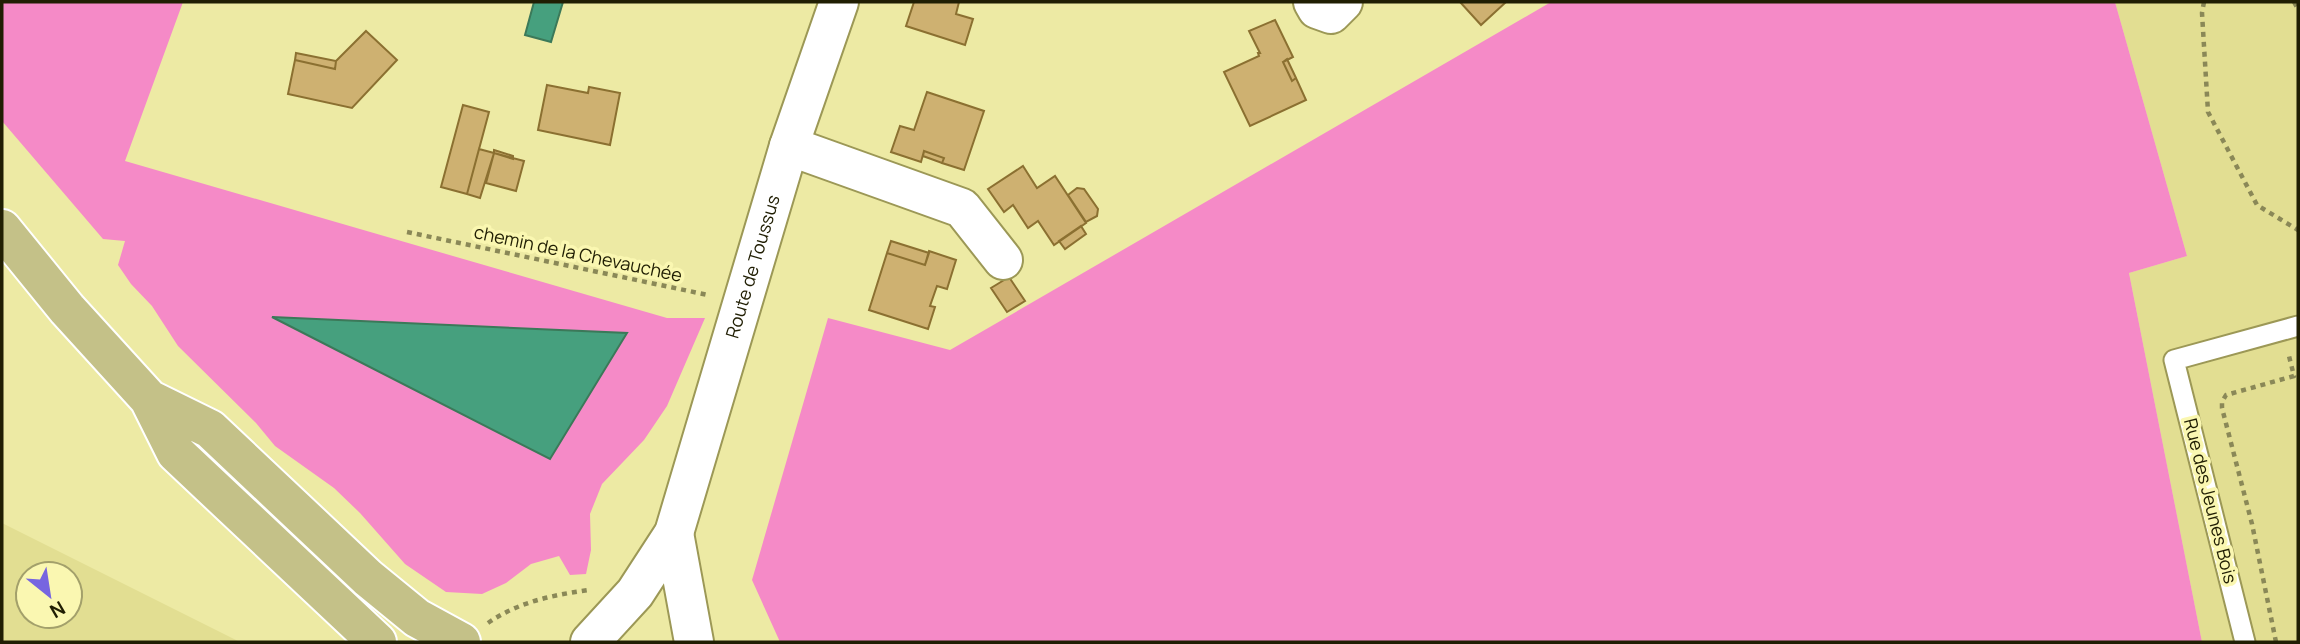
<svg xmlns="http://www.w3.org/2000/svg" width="2300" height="644" viewBox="0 0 2300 644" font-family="Manrope,sans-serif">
<rect width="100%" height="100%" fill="#edeaa4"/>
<path fill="#e2de92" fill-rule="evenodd" d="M2115,2H2298V642H2202L2129,273L2187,256Z
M2,523L240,642H2ZM28,574H70V616H28Z"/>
<path fill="#f58ac7" d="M2,2H183L125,161L667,318H705L667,406L644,440L602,484L590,514L591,550L586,574L570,575L559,556L531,564L506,583L482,594L446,592L405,564L360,513L334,488L275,446L256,423L178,346L152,306L131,284L118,265L125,241L103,239L2,121Z
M1551,2H2115L2187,256L2129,273L2202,642H780L752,580L828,318L950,350Z"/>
<path fill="#46a07e" stroke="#3b7959" stroke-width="2" d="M534,2H563L551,42L525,35Z
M272,317L627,333L550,459Z"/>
<path fill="#ceb171" stroke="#8b7031" stroke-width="2" d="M914,2H959L956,14L973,19L965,45L906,26Z
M1460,2H1506L1481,25Z
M1275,20L1293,57L1283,62L1292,81L1296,78L1306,100L1250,126L1224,72L1259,56L1258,53H1260L1249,31Z
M366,31L397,60L352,108L288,94L295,60L335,69L336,61Z
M296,53L336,61L335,69L295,60Z
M1287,59L1296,78L1292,81L1283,62Z
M547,85L588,93L589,87L620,93L610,145L538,130Z
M927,92L984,111L964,170L942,163L944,158L924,151L921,162L891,152L900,126L914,130Z
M463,105L489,112L467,194L441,187Z
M479,149L494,153L480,198L467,194Z
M494,150L513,156V159L494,153Z
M924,151L944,158L942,163L923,156Z
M494,153L524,161L516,191L486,183Z
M1023,166L1037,188L1055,176L1086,223L1054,245L1038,221L1028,228L1013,205L1004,212L988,189Z
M1077,188L1084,189L1098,209L1097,216L1086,222L1068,195Z
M1081,226L1086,234L1065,249L1059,241Z
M891,241L929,253L925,265L887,253Z
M929,251L956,260L947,289L937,286L930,306L935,307L928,329L869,310L887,253L925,265Z
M1009,277L1025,301L1007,312L991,288Z"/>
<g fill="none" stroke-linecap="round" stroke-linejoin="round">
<g stroke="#9c9856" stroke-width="23">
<path id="service" d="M2245,642L2174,360L2298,326"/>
</g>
<g stroke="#9c9856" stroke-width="42">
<path id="minor" d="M1313,2L1317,9L1331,14L1343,2
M789,146L962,208L1003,260"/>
</g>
<g stroke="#9c9856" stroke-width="42">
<g id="tertiary">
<path d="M674,533L694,642"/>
<path id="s1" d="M590,642L635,593L674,533L789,146L839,2"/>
</g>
</g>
<g stroke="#fff" stroke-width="42">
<path id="primary" d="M2,229L67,309L149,399L176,453L377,642
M149,399L210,429L368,578L417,618L461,642"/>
</g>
<path stroke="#8a8857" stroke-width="4.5" stroke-dasharray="5 5" stroke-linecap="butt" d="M2204,2L2202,13L2208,112L2257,205L2298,230
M2294,2L2298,9
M407,232L708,295
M488,623C518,602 553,595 588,590
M2276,642L2252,524L2222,408V402L2226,395L2294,376L2289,356"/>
<use href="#service" stroke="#fff" stroke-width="19"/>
<use href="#minor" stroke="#fff" stroke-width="38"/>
<use href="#tertiary" stroke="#fff" stroke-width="38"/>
<use href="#primary" stroke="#c4c188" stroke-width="38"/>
</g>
<g text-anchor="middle" stroke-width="7" stroke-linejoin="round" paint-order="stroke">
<g font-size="18" fill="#201e03" stroke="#faf7b1">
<text transform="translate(578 254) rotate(12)" y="6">chemin de la Chevauchée</text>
<text dy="6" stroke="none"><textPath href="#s1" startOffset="416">Route de Toussus</textPath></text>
<text transform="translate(2210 501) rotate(76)" y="6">Rue des Jeunes Bois</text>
</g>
</g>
<rect width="2300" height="644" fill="none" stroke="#201e03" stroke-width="7"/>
<g transform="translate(49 595) rotate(150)"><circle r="33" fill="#faf7b1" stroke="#a3a06b" stroke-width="2"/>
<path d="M0-5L12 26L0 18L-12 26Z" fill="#7765e0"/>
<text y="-10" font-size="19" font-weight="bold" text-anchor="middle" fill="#201e03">N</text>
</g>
</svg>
